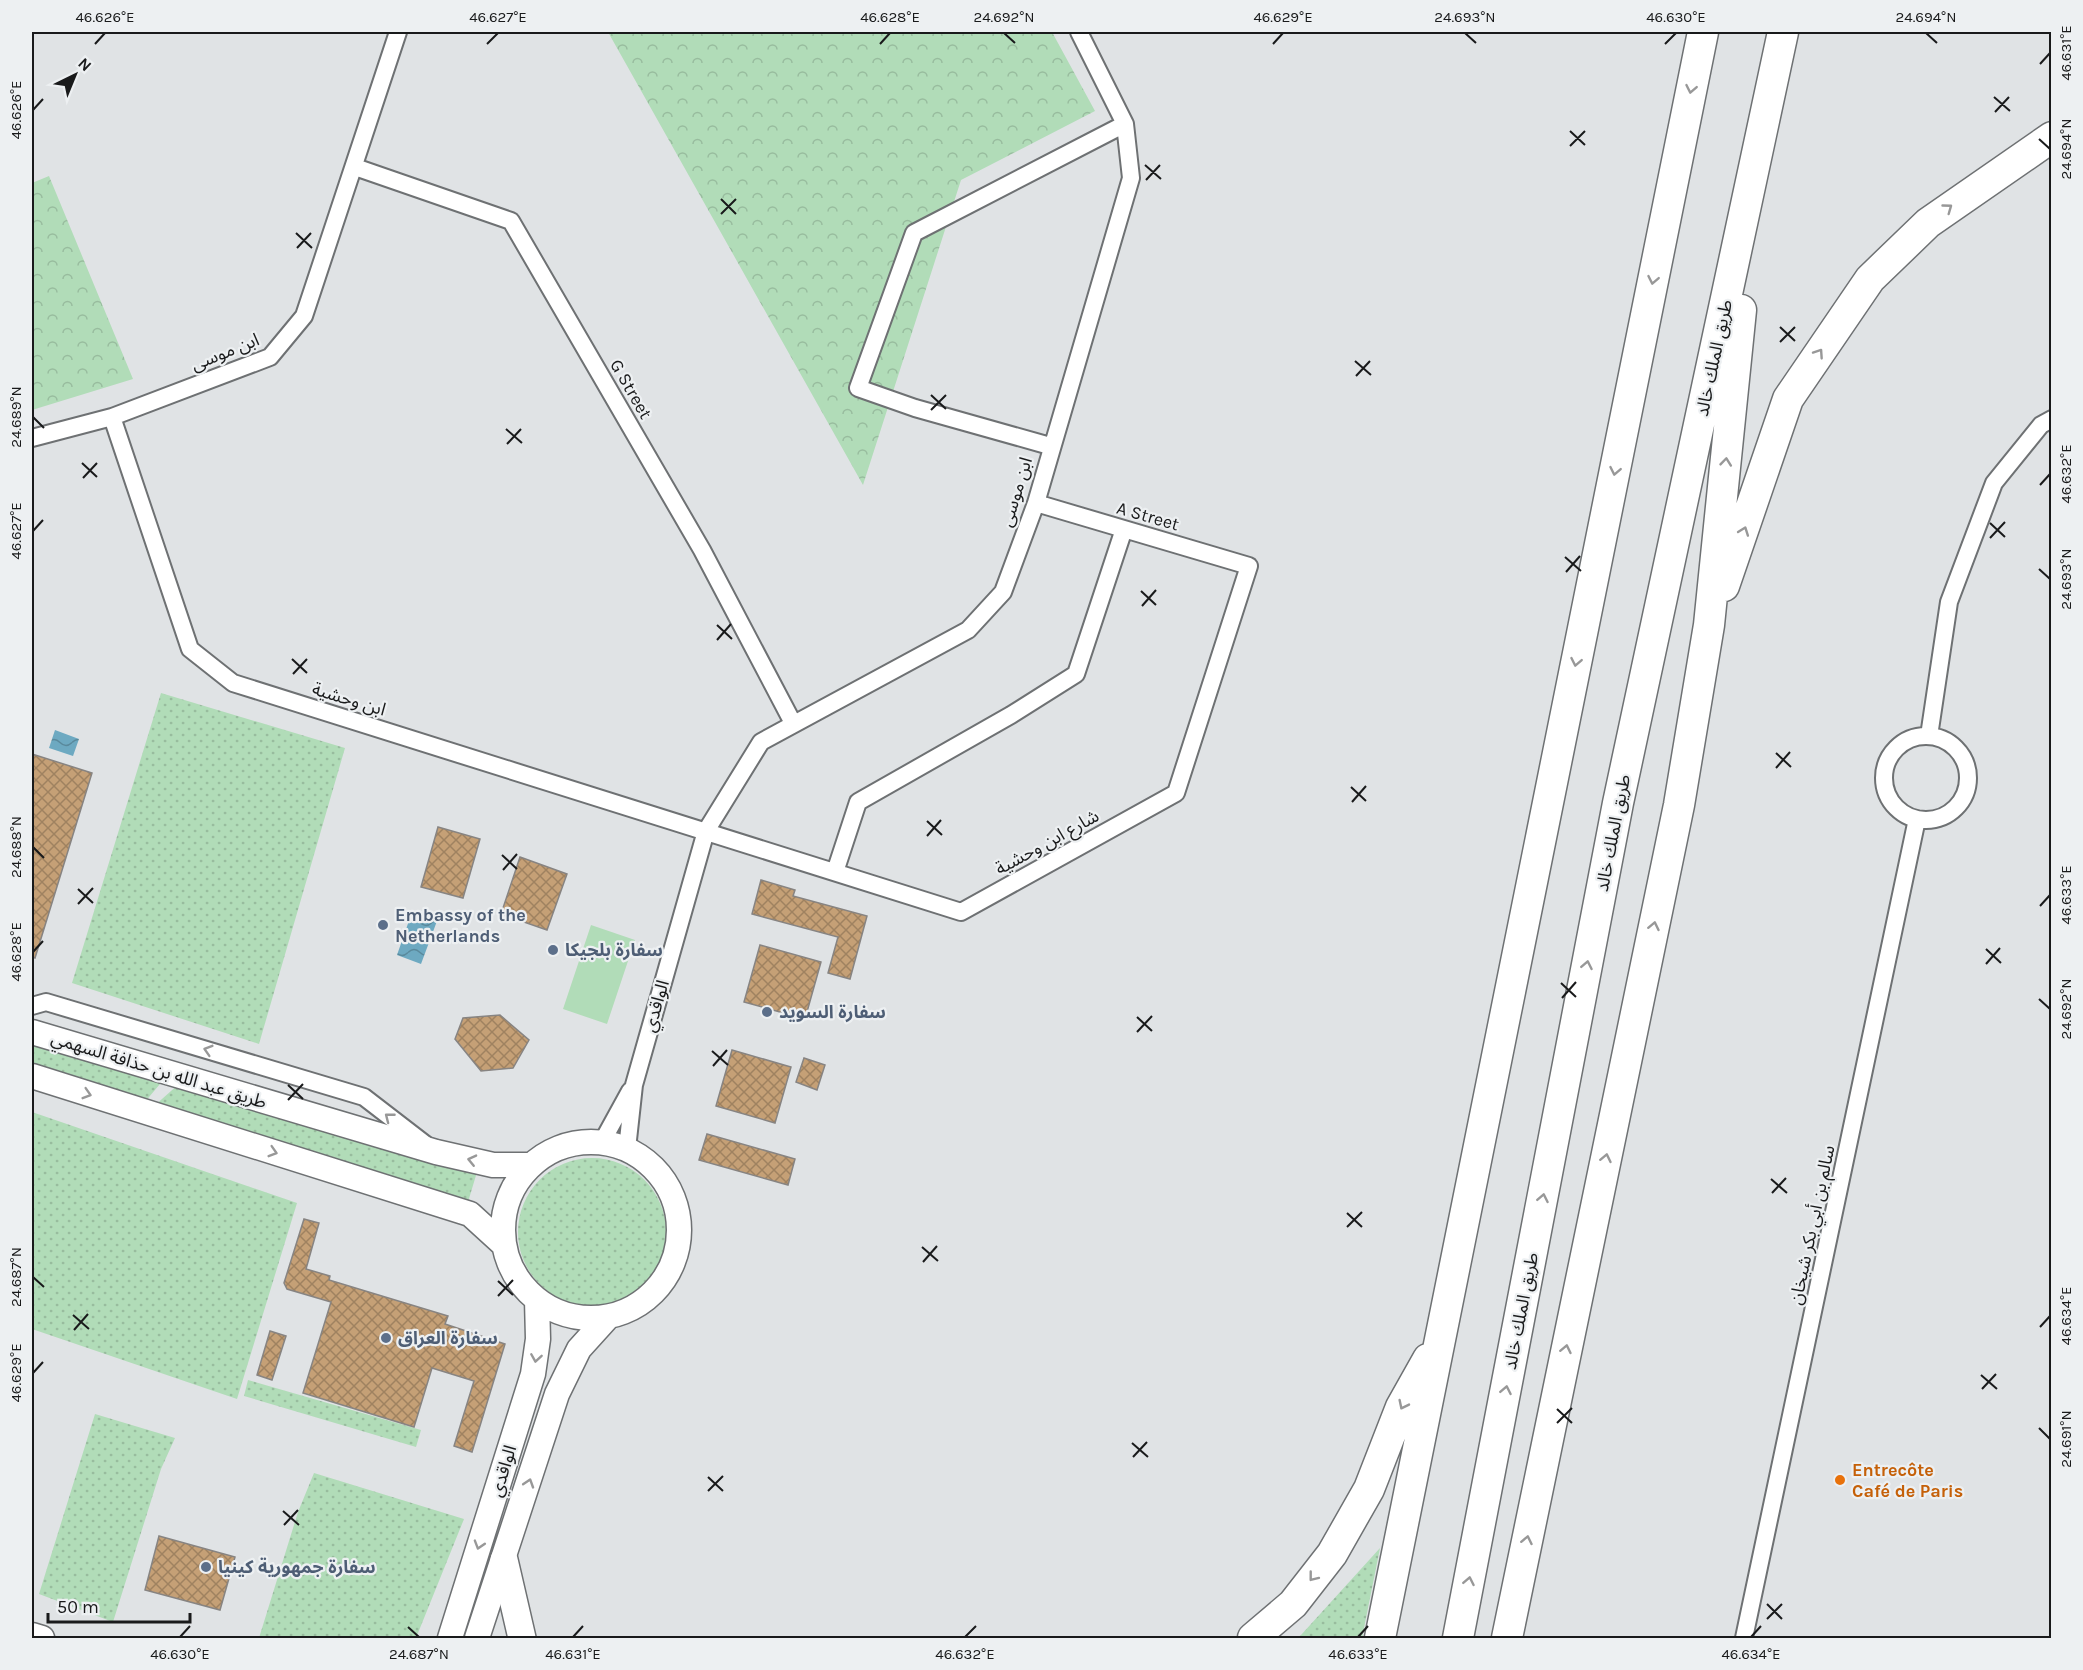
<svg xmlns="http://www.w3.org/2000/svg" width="2083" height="1670" viewBox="0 0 2083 1670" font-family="Karla,'Noto Sans Arabic',sans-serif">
<defs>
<pattern id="grass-dots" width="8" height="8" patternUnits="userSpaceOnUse" patternTransform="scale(1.5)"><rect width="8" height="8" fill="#b1dcb8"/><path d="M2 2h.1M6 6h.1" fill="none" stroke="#98bc9e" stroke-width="1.8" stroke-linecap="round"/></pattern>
<pattern id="park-crowns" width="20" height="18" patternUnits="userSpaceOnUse" patternTransform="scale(1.5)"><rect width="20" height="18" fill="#b1dcb8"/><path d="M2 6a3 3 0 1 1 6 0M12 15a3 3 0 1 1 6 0" fill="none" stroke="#98bc9e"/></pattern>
<pattern id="water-waves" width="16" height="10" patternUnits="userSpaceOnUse" patternTransform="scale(1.5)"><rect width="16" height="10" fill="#6da9c1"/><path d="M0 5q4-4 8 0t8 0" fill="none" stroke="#59899c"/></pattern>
<pattern id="building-cross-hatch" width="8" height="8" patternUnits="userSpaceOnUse" patternTransform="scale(1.5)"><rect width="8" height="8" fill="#c5a076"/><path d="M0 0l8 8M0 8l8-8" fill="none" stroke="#9f8260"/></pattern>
</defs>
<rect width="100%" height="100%" fill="#e0e3e5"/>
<path fill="url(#grass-dots)" d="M161,693L345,748L259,1044L72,983Z
M32,1038L165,1078L144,1103L32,1068Z
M180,1083L477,1172L468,1202L153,1107Z
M32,1112L297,1203L237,1399L32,1329Z
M518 1232a74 74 0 1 1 148 0a74 74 0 1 1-148 0Z
M248,1380L421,1430L416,1447L244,1396Z
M95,1414L175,1438L161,1469L113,1622L39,1594Z
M314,1473L464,1519L416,1638H259L298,1512Z
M1380,1548L1362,1638H1297L1301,1635Z"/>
<path fill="url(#park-crowns)" d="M608,32H1052L1095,111L961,180L863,485Z
M49,176L133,379L32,410V183Z"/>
<path fill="#b1dcb8" d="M591,925L635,940L607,1024L563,1009Z"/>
<path fill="url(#water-waves)" d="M55,730L79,739L73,756L49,748Z
M412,912L437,921L421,964L397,955Z"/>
<path fill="url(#building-cross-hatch)" stroke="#878482" stroke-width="1.5" d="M32,754L92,773L35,958L32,957Z
M438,827L480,839L463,898L421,887Z
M520,857L567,874L547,930L501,914Z
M761,880L795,890L793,896L867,916L850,979L828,973L838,937L752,914Z
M760,945L821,962L805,1019L744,1002Z
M500,1015L529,1040L513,1068L481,1071L455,1039L463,1018Z
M732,1050L791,1067L775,1123L716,1106Z
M804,1058L825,1065L817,1090L796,1082Z
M707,1134L795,1159L788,1185L699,1160Z
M304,1219L319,1223L306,1269L330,1276L329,1280L448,1316L445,1324L505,1344L472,1452L454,1446L474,1381L432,1368L414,1427L303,1393L331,1302L287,1289L284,1283Z
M270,1331L286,1336L272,1380L257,1375Z
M159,1536L235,1557L220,1610L145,1590Z"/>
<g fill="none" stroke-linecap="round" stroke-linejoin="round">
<g stroke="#6e7173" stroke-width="20">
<path id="street" d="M355,167L511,221L702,550L793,723
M112,417L190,649L233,683L961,912L1176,793L1249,566L1036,503
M32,438L112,417L270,357L304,316L398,32
M1050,446L915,408L858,388L914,233L1125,124
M1929,736L1949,602L1994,483L2041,425L2052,419
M1884 778a42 42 0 1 1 84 0a42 42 0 1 1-84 0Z
M835,872L858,802L1011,715L1076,674L1124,529
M32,1006L46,1002L364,1097L425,1144
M602,1142L630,1091
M627,1149L634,1085L706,831L761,742L968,630L1003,592L1036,503L1131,178L1125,124L1079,32
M1744,1638L1917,819"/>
</g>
<g stroke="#6e7173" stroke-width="27">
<path id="secondary" d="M32,1032L436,1152L493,1165H530
M32,1076L470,1214L504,1245
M503 1230a88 88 0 1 1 176 0a88 88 0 1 1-176 0Z
M32,1635L42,1638
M450,1638L533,1374L538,1339L537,1300
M477,1638L557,1394L579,1349L608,1317"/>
</g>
<g stroke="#6e7173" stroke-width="30">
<path id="primary" d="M504,1560L522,1638"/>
</g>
<g stroke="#6e7173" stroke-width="33">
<path id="highway" d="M1724,586L1788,399L1870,279L1928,223L2052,137
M1253,1638L1293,1604L1332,1554L1369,1489L1401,1407L1428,1359
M1380,1638L1703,32
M1458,1638L1618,803L1783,32
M1507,1638L1679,805L1709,625L1741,310"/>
</g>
<use href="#street" stroke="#fff" stroke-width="16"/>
<use href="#secondary" stroke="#fff" stroke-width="24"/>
<use href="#primary" stroke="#fff" stroke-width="27"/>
<use href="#highway" stroke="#fff" stroke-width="30"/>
</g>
<defs><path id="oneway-chevron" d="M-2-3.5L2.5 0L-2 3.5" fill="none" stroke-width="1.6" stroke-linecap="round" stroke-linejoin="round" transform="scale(1.5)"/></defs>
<g stroke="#989898">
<use href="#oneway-chevron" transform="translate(1691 89) rotate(101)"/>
<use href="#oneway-chevron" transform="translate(1948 208) rotate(-36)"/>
<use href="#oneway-chevron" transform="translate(1653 280) rotate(101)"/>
<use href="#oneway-chevron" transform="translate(1819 353) rotate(-56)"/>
<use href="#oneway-chevron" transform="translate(1726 462) rotate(-84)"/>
<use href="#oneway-chevron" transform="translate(1615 471) rotate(101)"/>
<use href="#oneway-chevron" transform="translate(1744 531) rotate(-70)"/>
<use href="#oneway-chevron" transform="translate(1576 662) rotate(101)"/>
<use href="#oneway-chevron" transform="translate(1654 926) rotate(-78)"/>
<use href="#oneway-chevron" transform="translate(1587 965) rotate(-79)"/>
<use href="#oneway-chevron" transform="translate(208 1050) rotate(-163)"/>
<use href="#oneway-chevron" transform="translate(87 1094) rotate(17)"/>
<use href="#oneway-chevron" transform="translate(389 1117) rotate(-142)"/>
<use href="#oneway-chevron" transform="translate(273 1152) rotate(17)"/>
<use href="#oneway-chevron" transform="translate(1606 1158) rotate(-78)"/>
<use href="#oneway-chevron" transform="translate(472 1160) rotate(-167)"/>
<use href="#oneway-chevron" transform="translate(1543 1198) rotate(-79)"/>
<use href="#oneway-chevron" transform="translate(1566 1349) rotate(-78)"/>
<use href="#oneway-chevron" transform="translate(536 1358) rotate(99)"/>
<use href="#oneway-chevron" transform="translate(1506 1390) rotate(-79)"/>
<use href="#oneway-chevron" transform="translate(1403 1405) rotate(116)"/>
<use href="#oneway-chevron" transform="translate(529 1483) rotate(-72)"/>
<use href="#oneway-chevron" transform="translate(1527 1540) rotate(-78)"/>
<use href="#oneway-chevron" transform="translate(479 1545) rotate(107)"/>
<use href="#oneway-chevron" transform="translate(1313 1577) rotate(128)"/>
<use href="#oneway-chevron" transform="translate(1469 1581) rotate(-79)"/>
</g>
<path fill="none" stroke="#191a1b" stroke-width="2" d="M1004,33L1015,43M1465,33L1476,43M1926,33L1937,43M95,44L105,33M487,44L498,33M880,44L890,33M1273,44L1283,33M1665,44L1676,33M2040,64L2050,53M1994,97L2010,111M33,110L43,99M1995,112L2009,97M1570,131L1585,145M2039,139L2050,149M1570,146L1585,131M1145,165L1161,179M1146,180L1160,165M721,199L736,214M721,214L736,199M296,233L312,248M297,248L311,233M1780,327L1795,341M1780,342L1795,327M1355,361L1371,375M1356,376L1370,361M931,395L946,409M931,410L946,395M33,417L44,428M506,429L522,443M507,444L521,429M82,463L97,477M83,478L97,463M2040,485L2050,474M1990,523L2005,537M33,531L43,520M1990,538L2005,522M1565,557L1581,571M2039,569L2050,579M1566,572L1580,556M1141,591L1156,605M1142,606L1156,590M717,625L732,639M717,640L731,624M292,659L307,673M293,674L307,659M1776,753L1791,767M1776,768L1790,752M1351,787L1366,801M1352,802L1366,786M927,821L942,835M927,836L941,820M33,847L44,858M502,855L517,869M503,870L517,854M78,889L93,903M78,904L93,888M2040,906L2050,895M1986,949L2001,963M33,952L43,941M1986,964L2000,948M1561,983L1576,997M1562,998L1576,982M2039,999L2050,1009M1137,1017L1152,1031M1137,1032L1152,1016M712,1051L728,1065M713,1066L727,1050M288,1085L303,1099M288,1100L303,1084M1771,1179L1787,1193M1772,1193L1786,1178M1347,1213L1362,1227M1347,1227L1362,1212M922,1247L938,1261M923,1262L937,1246M33,1277L44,1287M498,1281L513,1295M498,1296L513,1280M73,1315L89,1329M2040,1327L2050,1316M74,1330L88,1314M33,1373L43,1362M1981,1375L1997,1389M1982,1389L1996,1374M1557,1409L1572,1423M1557,1423L1572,1408M2039,1428L2050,1439M1132,1443L1148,1457M1133,1457L1147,1442M708,1477L723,1491M708,1491L723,1476M283,1511L299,1525M284,1525L298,1510M1767,1604L1782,1619M1767,1619L1782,1604M408,1627L419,1637M180,1637L190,1626M573,1637L583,1626M965,1637L976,1626M1358,1637L1368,1626M1751,1637L1761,1626"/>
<g fill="#5c6f8a" stroke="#edf0f2" stroke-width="2">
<circle cx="383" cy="925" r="6"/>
<circle cx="553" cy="950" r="6"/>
<circle cx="767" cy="1012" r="6"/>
<circle cx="386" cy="1338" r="6"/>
<circle cx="206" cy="1567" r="6"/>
</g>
<circle fill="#e8710a" stroke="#edf0f2" stroke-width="2" cx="1840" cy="1480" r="6"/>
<g text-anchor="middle" stroke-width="4.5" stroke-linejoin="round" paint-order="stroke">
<g font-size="18" fill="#191a1b" stroke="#edf0f2">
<text transform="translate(225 352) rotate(-22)" y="6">ابن موسى</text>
<text transform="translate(1714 358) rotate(-78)" y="6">طريق الملك خالد</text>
<text transform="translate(631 389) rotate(60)" y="6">G Street</text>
<text transform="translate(1016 492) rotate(-73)" y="6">ابن موسى</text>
<text transform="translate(1148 516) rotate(16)" y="6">A Street</text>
<text transform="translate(349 699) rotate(17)" y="6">ابن وحشية</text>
<text transform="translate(1613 833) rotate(-79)" y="6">طريق الملك خالد</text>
<text transform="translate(1047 842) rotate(-29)" y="6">شارع ابن وحشية</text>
<text transform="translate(656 1006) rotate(-74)" y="6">الواقدي</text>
<text transform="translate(159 1070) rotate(17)" y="6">طريق عبد الله بن حذافة السهمي</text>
<text transform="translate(1812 1225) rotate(-78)" y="6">سالم بن أبي بكر شيخان</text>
<text transform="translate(1521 1311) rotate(-79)" y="6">طريق الملك خالد</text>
<text transform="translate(503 1471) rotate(-73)" y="6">الواقدي</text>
</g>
<g font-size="18" font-weight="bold" fill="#4e5e75" stroke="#edf0f2" text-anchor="start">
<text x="395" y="921">Embassy of the<tspan x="395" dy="21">Netherlands</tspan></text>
<text x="565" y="956">سفارة بلجيكا</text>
<text x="779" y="1018">سفارة السويد</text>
<text x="398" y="1344">سفارة العراق</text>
<text x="218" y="1573">سفارة جمهورية كينيا</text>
</g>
<g font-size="18" font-weight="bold" fill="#c56008" stroke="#edf0f2" text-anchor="start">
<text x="1852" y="1476">Entrecôte<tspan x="1852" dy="21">Café de Paris</tspan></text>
</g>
</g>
<rect width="2083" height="1670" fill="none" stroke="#edf0f2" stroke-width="66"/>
<g transform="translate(75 75) rotate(43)" stroke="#edf0f2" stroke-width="4.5" paint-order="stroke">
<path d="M0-4.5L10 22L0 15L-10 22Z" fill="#191a1b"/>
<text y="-9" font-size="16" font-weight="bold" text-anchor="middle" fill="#191a1b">N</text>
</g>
<path d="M48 1613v9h142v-9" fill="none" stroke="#191a1b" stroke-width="3"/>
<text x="57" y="1613" font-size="18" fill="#191a1b" stroke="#edf0f2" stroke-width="4.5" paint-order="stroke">50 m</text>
<rect x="33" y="33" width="2017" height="1604" fill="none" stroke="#191a1b" stroke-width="2"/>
<g font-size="15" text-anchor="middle" fill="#191a1b">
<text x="105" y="22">46.626°E</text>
<text x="498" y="22">46.627°E</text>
<text x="890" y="22">46.628°E</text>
<text x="1004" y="22">24.692°N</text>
<text x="1283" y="22">46.629°E</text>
<text x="1465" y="22">24.693°N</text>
<text x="1676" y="22">46.630°E</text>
<text x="1926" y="22">24.694°N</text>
<text transform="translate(2066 53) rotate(-90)" y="5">46.631°E</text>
<text transform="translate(16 110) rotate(-90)" y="5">46.626°E</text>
<text transform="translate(2066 149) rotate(-90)" y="5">24.694°N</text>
<text transform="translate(16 417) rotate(-90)" y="5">24.689°N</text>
<text transform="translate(2066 474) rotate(-90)" y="5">46.632°E</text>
<text transform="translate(16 531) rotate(-90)" y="5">46.627°E</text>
<text transform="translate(2066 579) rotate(-90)" y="5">24.693°N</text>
<text transform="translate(16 847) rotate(-90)" y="5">24.688°N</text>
<text transform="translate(2066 895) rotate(-90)" y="5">46.633°E</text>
<text transform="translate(16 952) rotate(-90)" y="5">46.628°E</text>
<text transform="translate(2066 1009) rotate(-90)" y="5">24.692°N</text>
<text transform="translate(16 1277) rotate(-90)" y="5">24.687°N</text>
<text transform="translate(2066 1316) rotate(-90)" y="5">46.634°E</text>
<text transform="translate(16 1373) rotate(-90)" y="5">46.629°E</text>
<text transform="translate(2066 1439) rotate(-90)" y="5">24.691°N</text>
<text x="180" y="1659">46.630°E</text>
<text x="419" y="1659">24.687°N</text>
<text x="573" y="1659">46.631°E</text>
<text x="965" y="1659">46.632°E</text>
<text x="1358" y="1659">46.633°E</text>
<text x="1751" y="1659">46.634°E</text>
</g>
</svg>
